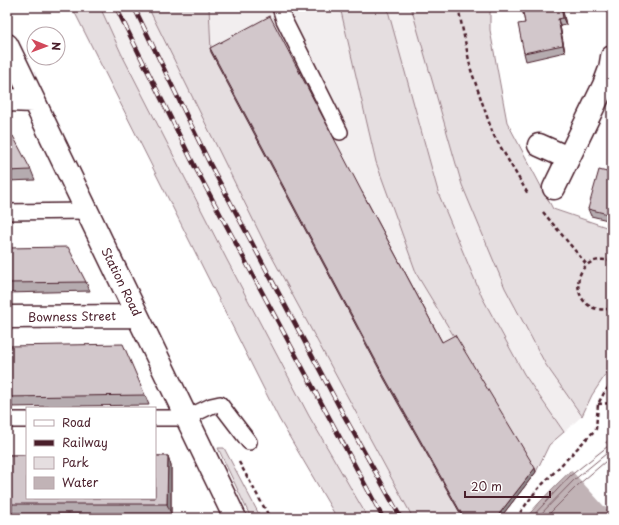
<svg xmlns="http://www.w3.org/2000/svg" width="619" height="525" viewBox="0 0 619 525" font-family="'Playpen Sans',sans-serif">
<rect width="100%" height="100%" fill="#fff"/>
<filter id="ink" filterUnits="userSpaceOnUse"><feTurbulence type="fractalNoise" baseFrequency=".025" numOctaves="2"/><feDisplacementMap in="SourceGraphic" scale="8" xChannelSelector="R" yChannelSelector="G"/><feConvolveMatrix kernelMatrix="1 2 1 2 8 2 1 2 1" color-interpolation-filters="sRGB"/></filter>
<g filter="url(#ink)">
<path fill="#f2eeef" d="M100,7H148L265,244L413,518H368L309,416L227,260L121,53Z
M209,7H340L376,162L457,339L536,472L500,518H463L385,380L211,52Z
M387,7H411L462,185L505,288L546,365L582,416L564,432L524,375L482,297L439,195Z"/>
<path fill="#e5dee0" stroke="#987e86" d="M72,7H100L121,53L227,260L309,416L368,518H337L279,419Z
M148,7H209L211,52L385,380L463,518H413L265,244Z
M340,7H387L439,195L482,297L524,374L564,432L549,445L536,472L417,275L376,162Z
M411,7H490V30L507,122L553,209L612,229V365L592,395L582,416L546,365L505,288L462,185Z
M218,448H224L261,518H251Z"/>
<path fill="#c1b3b6" stroke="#91787e" d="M612,438V518H526C551,488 580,460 612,438Z"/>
<path fill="#fff" d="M604,441L612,450V515L570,469Z"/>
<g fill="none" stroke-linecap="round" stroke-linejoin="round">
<path stroke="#7a5a63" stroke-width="1" d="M531,518L570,476L612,443
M537,518L574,480L612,449
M545,518L578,485L612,456"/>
<g stroke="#4a1f2b" stroke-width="18">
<path id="service" d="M280,7L284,20L340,132
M7,212L86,211
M155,418H186L211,406L220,404L249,442
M7,420H27"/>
</g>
<g stroke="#4a1f2b" stroke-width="25">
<path id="minor" d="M7,45L235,518
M7,100L34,101
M539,145L568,158
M554,188L604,85L610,69L612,57
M7,317L137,316"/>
</g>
<path stroke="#4a1f2b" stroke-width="2.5" stroke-dasharray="4 3" stroke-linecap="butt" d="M458,7L471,70L493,134L528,194
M543,212L587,265
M612,261C566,250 568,320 612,308
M598,404L612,403
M239,462L270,518
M516,518L536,491L596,429L598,404L604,393L612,382"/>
<use href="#service" stroke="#fff" stroke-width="15"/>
<use href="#minor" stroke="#fff" stroke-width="22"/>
<g stroke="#4a1f2b" stroke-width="4.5">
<path id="rail" d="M116,7L195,167L383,518
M134,7L210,164L342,412L401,518"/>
</g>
<use href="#rail" stroke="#fff" stroke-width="3" stroke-dasharray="9" stroke-linecap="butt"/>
</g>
<path fill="#b5abaf" stroke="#4a1f2b" d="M522,7H562L566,25L560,26L565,52L526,61L524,53L525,23Z
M210,48L362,192L442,342L536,472L500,518H463L385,380L211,52Z
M7,136L31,170L35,180L7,181Z
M612,169V221L591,216L588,209L611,173Z
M7,248L86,282L90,291L7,293Z
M7,346L145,395L149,405L7,407Z
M7,455L168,456L171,466V514H7Z"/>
<path fill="#938b8e" stroke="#4a1f2b" d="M561,7H562L566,25L563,18Z
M558,19L560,26L565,52L563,45Z
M168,456L171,466V514L167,504Z
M535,468L536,472L500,518H496Z"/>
<path fill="#d2c7cb" stroke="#4a1f2b" d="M522,7H561L563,18L558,19L563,45L524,53L518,24L525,23Z
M270,16L362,192L442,342L455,335L535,468L496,518H464L384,376L210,48Z
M7,136H13L31,170L7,171Z
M612,169V215L588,209L599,170L611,173Z
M68,247L86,282L7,283V248Z
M123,344L145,395L7,397V346Z
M7,455H27V498H155V456H168L167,504H7Z"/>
</g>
<g text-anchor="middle" stroke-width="3.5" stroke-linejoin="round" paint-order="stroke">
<g font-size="12" fill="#4a1f2b" stroke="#fff">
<text transform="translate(121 282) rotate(64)" y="4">Station Road</text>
<text transform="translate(72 317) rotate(-1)" y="4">Bowness Street</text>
</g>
</g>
<rect width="619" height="525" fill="none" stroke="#fff" stroke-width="24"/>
<rect x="12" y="12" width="595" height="501" fill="none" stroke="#4a1f2b" stroke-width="1.5" filter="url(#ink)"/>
<rect x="26" y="407" width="130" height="92" fill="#ffffff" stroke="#b7a5aa"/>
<rect x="34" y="420" width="20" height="6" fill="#ffffff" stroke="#b7a5aa"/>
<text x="62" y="427" font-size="12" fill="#4a1f2b">Road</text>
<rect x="34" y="440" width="20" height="6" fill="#4a1f2b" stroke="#b7a5aa"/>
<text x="62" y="447" font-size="12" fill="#4a1f2b">Railway</text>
<rect x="34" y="457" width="20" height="12" fill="#e5dee0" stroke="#b7a5aa"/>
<text x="62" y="467" font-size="12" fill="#4a1f2b">Park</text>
<rect x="34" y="477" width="20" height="12" fill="#c1b3b6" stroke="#b7a5aa"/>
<text x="62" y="487" font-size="12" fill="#4a1f2b">Water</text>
<g transform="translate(46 46) rotate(91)"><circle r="19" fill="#ffffff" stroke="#b7a5aa"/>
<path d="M0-3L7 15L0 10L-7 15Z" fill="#d1495b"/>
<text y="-6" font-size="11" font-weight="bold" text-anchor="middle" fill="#4a1f2b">N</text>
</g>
<path d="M465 491v6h85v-6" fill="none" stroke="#4a1f2b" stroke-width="2"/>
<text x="471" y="491" font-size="12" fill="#4a1f2b" stroke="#ffffff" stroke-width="3" paint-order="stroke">20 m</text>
</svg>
